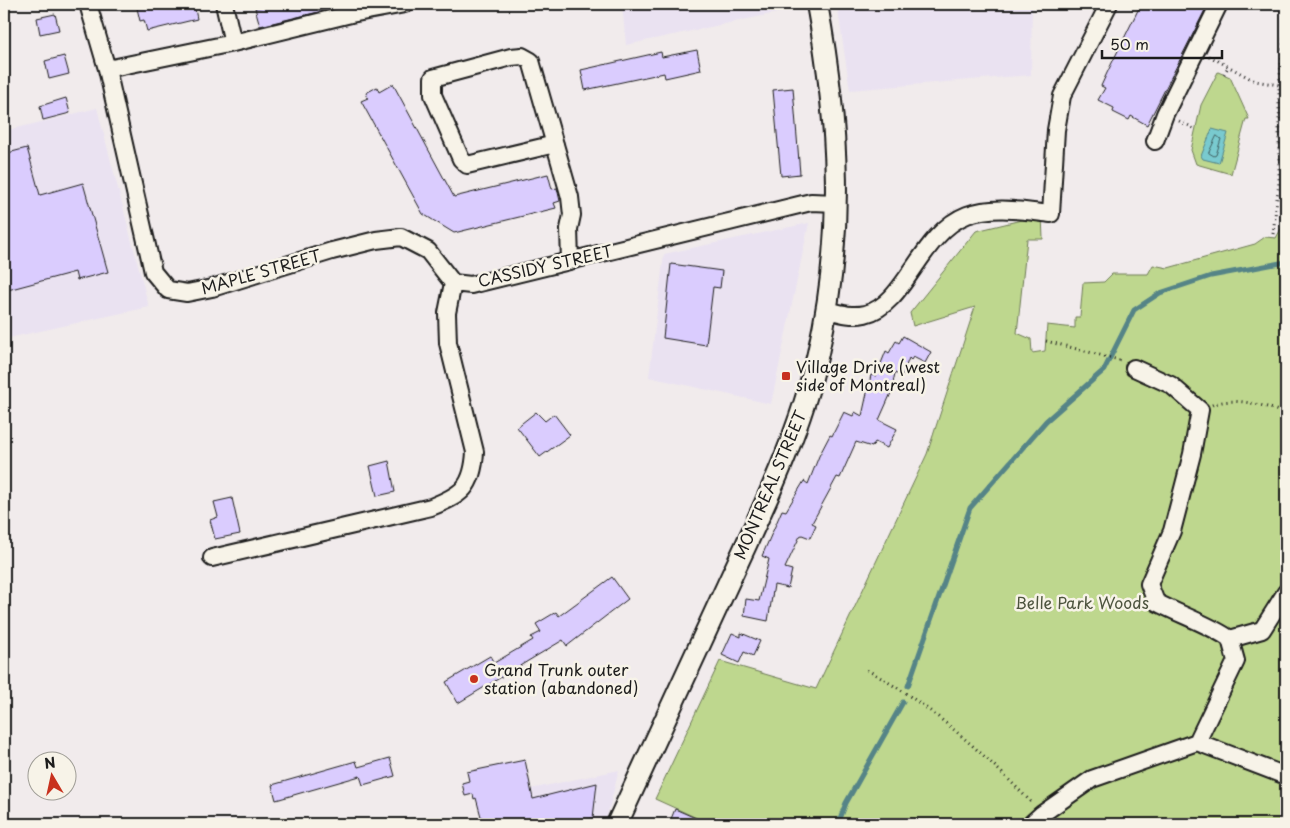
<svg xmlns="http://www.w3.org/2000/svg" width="1290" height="828" viewBox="0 0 1290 828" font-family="'Playpen Sans',sans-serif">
<rect width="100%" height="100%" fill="#f1ebec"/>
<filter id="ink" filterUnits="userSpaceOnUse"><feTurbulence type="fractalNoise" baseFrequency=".02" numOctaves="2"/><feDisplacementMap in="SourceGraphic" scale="10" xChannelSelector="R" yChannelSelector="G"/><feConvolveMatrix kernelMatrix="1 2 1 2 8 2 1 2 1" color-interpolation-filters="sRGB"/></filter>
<g filter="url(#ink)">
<path fill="#eae2f1" d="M622,4H780L781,12L626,45Z
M837,4H1032L1031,75L850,90Z
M97,108L149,307L4,339V128L5,131Z
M809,223L771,404L649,377L664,254Z
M619,770L605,824H519L512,793Z"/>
<path fill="#bed78e" stroke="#6d7a55" d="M1218,72L1230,77L1249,119H1246L1231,174L1196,164L1191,150L1201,105Z
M1042,215L1043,239H1027L1017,333L1031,339L1032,353L1045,351L1047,325L1075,328V317H1080L1083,283L1104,282L1112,274H1148L1153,265L1168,268L1255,244L1265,237L1276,238L1286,220V824H710L655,799L720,661L816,689L927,454L975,307L913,326L910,313L976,231Z"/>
<path fill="#79cacf" stroke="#548487" d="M1212,129L1228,133L1219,163L1203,159L1201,156Z"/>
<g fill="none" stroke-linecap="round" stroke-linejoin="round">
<path stroke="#416264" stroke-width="1" d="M1217,136L1221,139L1216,155L1214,156L1209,153Z"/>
<path stroke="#548487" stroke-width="5" d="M908,686L970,508L1046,421L1104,370L1134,310L1160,293L1211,276L1286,262
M838,824L846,803L903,702"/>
</g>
<path fill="#daccfe" stroke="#1c1c1c" d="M136,4H194L197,19L147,31L144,20L140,21Z
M274,4H335V8L260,26L255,8Z
M1144,4H1192L1205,10L1147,125L1131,116L1129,120L1113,112L1114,108L1098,100L1105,88L1101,86L1107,73L1139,8L1141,9Z
M55,14L59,30L40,34L37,18Z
M697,50L701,70L665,78L664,73L585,90L581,70L661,52L662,57Z
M64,56L69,74L49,79L45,61Z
M393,84L454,197L548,174L552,189L557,188L560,201L554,203L556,208L454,233L423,214L361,101L368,98L366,93L377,87L379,92Z
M793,88L800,174L781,176L773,90Z
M66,98L70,113L43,120L40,106Z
M27,148L40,195L83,183L108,272L77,280L75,272L4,291V154Z
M671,264L722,271L720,288L713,287L706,345L663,338Z
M903,336L931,352L925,363L913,357L911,360L909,358L902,376L895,373L891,393L879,420L897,429L887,448L875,442L872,447L856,442L840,478L837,477L812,523L816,525L810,538L802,535L800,536L785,568L792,570L788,588L774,585L768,621L744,616L746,599L759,601L769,559L762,556L782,510L786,511L804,481L808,484L819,456L830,435L832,436L844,412L853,416L855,412L862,416L871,375L876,376L886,351L889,353L896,341L899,343Z
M536,412L545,421L554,414L570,435L540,457L517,427Z
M389,461L395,492L377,496L370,466Z
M232,498L240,534L215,539L210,520L218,517L214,502Z
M612,577L628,599L567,646L563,640L458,703L446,682L490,656L494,663L533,640L531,637L541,632L536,624L556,612L559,616Z
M732,633L741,637V633L760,641L753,656L744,652L739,663L722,655Z
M390,758L395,776L363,785L360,776L276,800L272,785L356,761L358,767Z
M525,760L533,799L597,783L593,818L567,824H483L476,798L474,799L473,794L465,796L462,783L469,781L467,772Z
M675,809L709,824H669Z"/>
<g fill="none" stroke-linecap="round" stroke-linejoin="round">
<g stroke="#1c1c1c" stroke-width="20">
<path id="minor" d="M88,4L107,69L153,272L168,290L187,293L212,288L332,251L376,240L401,237L428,251L453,283
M224,4L233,43L351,14
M349,4L351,14L405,4
M107,69L233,43
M1155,141L1165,114L1219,4
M555,144L467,165L461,159L433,95V78L511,57L522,56L531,61L570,197L572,215L569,229L570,261
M827,310C839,313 851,317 865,314C906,305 920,233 967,215C993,205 1024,211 1051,214L1056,130L1062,96L1109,4
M1134,368L1171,385L1200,410L1192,454L1172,531L1149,584L1156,602C1178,614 1211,625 1230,639
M212,558L431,507C462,495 473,487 475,452L448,343L447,313L453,283L471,285L811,202L837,203
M1197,742L1286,776
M1031,824L1042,814L1092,779L1197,742L1236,661L1230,639L1262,630L1286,592"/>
</g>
<g stroke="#1c1c1c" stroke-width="24">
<path id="major" d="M617,824C655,741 694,658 732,575C765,504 801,430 818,353C845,233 839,124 817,4"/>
</g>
<path stroke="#1c1c1c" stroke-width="3" stroke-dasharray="1 4" stroke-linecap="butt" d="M1209,56L1255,81L1279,85
M1224,74L1228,67
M1179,121L1196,129
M1273,234L1279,182V85L1286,21
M1046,341L1123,361
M1212,405C1231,396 1269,405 1286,415
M867,670C930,704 982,752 1031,802"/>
<use href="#minor" stroke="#f7f3e8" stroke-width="16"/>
<use href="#major" stroke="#f7f3e8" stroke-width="20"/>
</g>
</g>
<g fill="#c8321e" stroke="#f7f3e8" stroke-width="2">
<rect x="781" y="371" width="10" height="10" rx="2.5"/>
<circle cx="474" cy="679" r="5"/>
</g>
<g text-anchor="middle" stroke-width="5" stroke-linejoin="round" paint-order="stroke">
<g font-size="16" fill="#1c1c1c" stroke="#f7f3e8">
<text transform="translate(545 266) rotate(-13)" y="6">CASSIDY STREET</text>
<text transform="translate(261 272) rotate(-16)" y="6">MAPLE STREET</text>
<text transform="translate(770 485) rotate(-67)" y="6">MONTREAL STREET</text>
</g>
<g font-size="16" fill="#1c1c1c" stroke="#f7f3e8" text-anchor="start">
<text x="796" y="373">Village Drive (west<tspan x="796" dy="18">side of Montreal)</tspan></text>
<text x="484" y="676">Grand Trunk outer<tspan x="484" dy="18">station (abandoned)</tspan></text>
</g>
<g font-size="16" fill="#4d543e" stroke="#f7f3e8">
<text x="1082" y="609">Belle Park Woods</text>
</g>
</g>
<rect width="1290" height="828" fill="none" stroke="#f7f3e8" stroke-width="20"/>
<rect x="10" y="10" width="1270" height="808" fill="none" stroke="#1c1c1c" stroke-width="2" filter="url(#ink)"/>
<g transform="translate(52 776) rotate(351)"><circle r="24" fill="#f7f3e8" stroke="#9f9d96"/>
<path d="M0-4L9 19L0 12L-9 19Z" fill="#c8321e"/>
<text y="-8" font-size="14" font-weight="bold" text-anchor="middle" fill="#1c1c1c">N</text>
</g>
<path d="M1102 50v8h120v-8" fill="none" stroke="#1c1c1c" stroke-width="2.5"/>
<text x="1110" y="50" font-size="15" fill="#1c1c1c" stroke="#f7f3e8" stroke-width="4" paint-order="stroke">50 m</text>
</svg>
